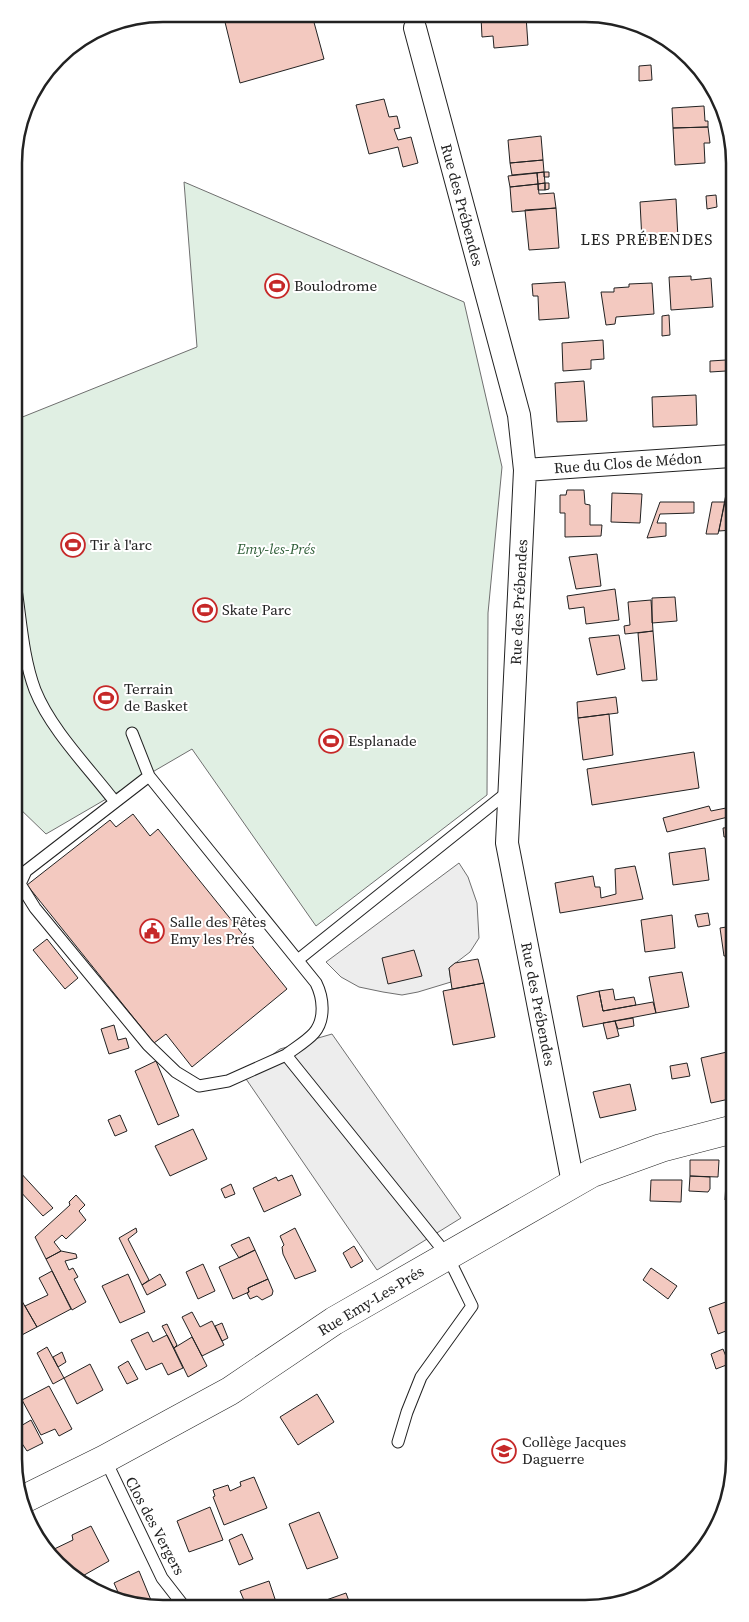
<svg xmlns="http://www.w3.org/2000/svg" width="749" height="1622" viewBox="0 0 749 1622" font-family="'Source Serif 4',serif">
<rect width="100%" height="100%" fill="#fff"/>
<path fill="#e0efe3" stroke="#6f6f6f" d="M184,182L464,302L502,467L488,613L487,795L316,926L192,749L46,834L16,805L15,420L197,347Z"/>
<path fill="#ededed" stroke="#6f6f6f" d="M459,863L468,877L477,903L479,938L470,952L449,968L451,982L418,992L402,995L383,992L359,987L341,977L326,962Z
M332,1034L461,1218L377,1270L244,1076L280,1049Z"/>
<path fill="#f3c9c0" stroke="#222" d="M223,14L312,15L324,59L240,83Z
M526,16L528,45L494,48L493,36L482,37L481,17Z
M651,65L652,80L639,81V66Z
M384,99L389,117L397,116L400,128L394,129L398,140L411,137L418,163L403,167L398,147L369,154L356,105Z
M704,106L705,121H708V127L673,128L672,108Z
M708,127L710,143H704L705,163L675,165L673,128Z
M541,136L543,160L510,163L508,140Z
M543,160L544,172L512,175L510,163Z
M544,172H549V177H544Z
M544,172L545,183L538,184L537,173Z
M537,173L538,184L510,187L508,176Z
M545,183V190H538V184Z
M545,183H549V189L545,190Z
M538,184L539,194L554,193L556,208L512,212L510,187Z
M716,195L717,207L707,209L706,196Z
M676,199L678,239L642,241L640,202Z
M556,208L559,248L529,250L525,210Z
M691,276V280L711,278L713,307L671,310L669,277Z
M565,282L569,318L539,320L538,296H533L532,284Z
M652,283L654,314L616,317L615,324L606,325L601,292H614V288L629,287V284Z
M669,315L670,335L662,336V316Z
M603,340L604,359L591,360V369L563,371L562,343Z
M726,360V371L710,372V361Z
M584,381L587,421L557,422L555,383Z
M696,395L697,425L653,427L652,397Z
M731,471V486H728Z
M728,486H731V498L725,499Z
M567,490H584L585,504L590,505V525H602L601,536L565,537V513H560V495H566Z
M612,493L642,494L640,523L611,522Z
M731,498L732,530L719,531L725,499Z
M660,502H694V513L660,514L657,523H666V536L647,538Z
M712,502H725L718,534H706Z
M597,554L601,586L576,589L569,557Z
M615,589L619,620L586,624L584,607L569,609L567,596Z
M675,597L677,621L652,623V598Z
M651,600L653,631L625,634L624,626L630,625L628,602Z
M653,631L657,680L642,681L638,633Z
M619,635L625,669L597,675L589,638Z
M616,697L618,713L578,718L577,702Z
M609,714L613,755L583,760L578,718Z
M694,752L699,788L592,805L587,769Z
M709,806L711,811L726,808L728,817L667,832L663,818Z
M133,814L150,836L158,829L287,989L192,1067L166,1034L154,1043L27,885L110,820L116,827Z
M733,827V836L724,837L723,828Z
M705,848L709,880L673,885L669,853Z
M635,866L643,899L560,913L555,883L593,876L595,887H600L601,898L616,894L615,869Z
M708,913L710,925L698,927L695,915Z
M672,915L675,948L645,952L641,920Z
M733,926V955L724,956L720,928Z
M47,939L78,978L65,989L33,950Z
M414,950L422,976L388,984L382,958Z
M478,959L484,983L452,989L449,968L455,963Z
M682,972L689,1007L656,1013L649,977Z
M484,983L495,1037L453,1045L443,991Z
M613,989L615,1000L634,997L636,1005L603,1011L599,991Z
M599,991L603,1011L653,1002L656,1013L583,1027L577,996Z
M633,1018L634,1026L618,1029L615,1021Z
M615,1021L619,1036L607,1039L603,1023Z
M114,1025L118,1040L126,1038L129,1048L109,1054L101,1029Z
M729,1051V1054L733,1067H730L727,1052Z
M727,1052L733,1072L734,1098L711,1103L701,1058Z
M733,1053V1069L729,1054Z
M156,1061L179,1116L158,1125L135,1071Z
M687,1063L690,1076L672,1079L670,1066Z
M630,1084L636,1110L600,1118L593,1092Z
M120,1115L127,1131L115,1136L108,1120Z
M193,1129L207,1159L170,1176L155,1146Z
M690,1160H719L718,1177L690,1176Z
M727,1164H734V1200H725Z
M18,1170L53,1208L43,1216L18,1189Z
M292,1175L301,1195L264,1212L253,1188L276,1177L278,1181Z
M690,1176L710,1177V1189L708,1192L689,1191Z
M651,1180H682L681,1202L650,1201Z
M231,1184L235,1194L225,1198L221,1189Z
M76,1195L85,1205L79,1211L86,1220L66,1239L62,1235L54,1242L61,1251L46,1259L35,1237L70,1205L69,1202Z
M136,1228L137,1232L128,1239L149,1280L142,1285L119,1238Z
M295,1228L316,1271L295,1279L283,1254L282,1247L284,1245L280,1236Z
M249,1237L255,1250L239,1258L231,1245Z
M354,1246L363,1261L351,1268L343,1253Z
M255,1250L268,1279L248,1288L249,1292L233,1299L219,1267Z
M61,1251L76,1254L77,1258L65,1261L69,1270L73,1268L78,1277L74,1279L86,1302L72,1310L46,1259Z
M203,1264L215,1291L198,1299L186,1272Z
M651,1268L677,1286L668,1299L643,1280Z
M52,1271L71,1309L37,1327L25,1306L48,1295L39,1278Z
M128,1274L145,1312L120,1323L102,1286Z
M160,1274L166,1285L147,1295L142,1285Z
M268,1279L273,1291L272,1295L262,1300L257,1296L250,1299L247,1293L249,1292L248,1288Z
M19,1296L37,1327L18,1337V1297Z
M734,1299V1328L718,1334L709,1308Z
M192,1312L200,1327L212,1321L224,1345L202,1356L182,1317Z
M222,1323L228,1338L222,1341L215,1326Z
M167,1324L177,1345L174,1348L162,1326Z
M148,1332L153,1342L167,1335L183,1368L168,1375L162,1363L146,1370L131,1340Z
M192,1337L207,1366L188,1377L174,1348Z
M47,1347L64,1378L53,1384L37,1353Z
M723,1349L729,1364L716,1369L711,1354Z
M62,1352L66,1362L58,1367L53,1357Z
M128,1361L138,1379L127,1384L118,1367Z
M90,1364L103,1390L77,1404L64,1378Z
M49,1386L72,1429L59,1436L55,1429L41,1435L22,1400Z
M317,1394L334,1422L298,1445L280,1417Z
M31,1420L43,1443L27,1451L21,1442L19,1443V1427Z
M254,1477L267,1508L224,1525L213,1497L215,1496L213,1490L228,1485L230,1491L241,1486L240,1482Z
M210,1507L223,1540L189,1552L177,1521Z
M319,1512L338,1558L307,1569L289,1524Z
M91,1526L109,1561L79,1578L64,1571L48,1552L73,1540L72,1535Z
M242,1534L253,1559L239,1565L229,1540Z
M139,1571L153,1605H134L121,1599L114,1583Z
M269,1581L277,1605H246L240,1591Z
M346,1593L350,1604H315Z"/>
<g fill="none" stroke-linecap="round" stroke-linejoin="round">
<g stroke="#222" stroke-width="13">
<path id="service" d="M16,589C21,622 23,658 35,690C51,730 89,768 115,802
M132,733L149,776L316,983C323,997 326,1019 314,1033C307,1041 295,1048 286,1055L447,1255L472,1306L421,1377L407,1412L398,1442
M149,776L26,871L20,884L35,908L148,1045L176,1072L199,1086L228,1081L286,1055
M299,959L509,791
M105,1459L162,1578L183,1605"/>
</g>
<g stroke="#222" stroke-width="24">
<path id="minor" d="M415,28L519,415L525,470L507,843L573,1183
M525,470L731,456"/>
</g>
<g stroke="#222" stroke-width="29">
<path id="tertiary" d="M20,1501L105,1459L230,1391L334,1321L592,1173L661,1148L734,1129"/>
</g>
<use href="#service" stroke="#fff" stroke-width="11"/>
<use href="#minor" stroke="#fff" stroke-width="22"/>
<use href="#tertiary" stroke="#fff" stroke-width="28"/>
</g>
<defs>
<g id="stadium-ring" transform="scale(1.25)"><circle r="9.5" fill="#fff" stroke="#c62828" stroke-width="1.5"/><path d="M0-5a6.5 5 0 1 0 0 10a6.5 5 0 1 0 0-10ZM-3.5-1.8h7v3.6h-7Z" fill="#c62828"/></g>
<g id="civic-ring" transform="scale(1.25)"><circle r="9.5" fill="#fff" stroke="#c62828" stroke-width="1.5"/><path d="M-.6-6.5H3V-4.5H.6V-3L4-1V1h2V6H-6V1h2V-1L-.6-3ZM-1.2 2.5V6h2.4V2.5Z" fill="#c62828"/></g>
<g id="school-ring" transform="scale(1.25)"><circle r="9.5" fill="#fff" stroke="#c62828" stroke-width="1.5"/><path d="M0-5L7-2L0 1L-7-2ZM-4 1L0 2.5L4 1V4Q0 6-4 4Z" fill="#c62828"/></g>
</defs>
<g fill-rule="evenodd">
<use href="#stadium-ring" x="277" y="286"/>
<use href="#stadium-ring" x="73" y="545"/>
<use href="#stadium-ring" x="205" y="610"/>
<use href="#stadium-ring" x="106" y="698"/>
<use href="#stadium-ring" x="331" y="741"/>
<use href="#civic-ring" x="152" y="931"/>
<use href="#school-ring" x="504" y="1451"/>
</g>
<g text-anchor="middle" stroke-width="4" stroke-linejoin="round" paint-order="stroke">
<g font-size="15" fill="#222" stroke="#fff">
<text transform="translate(462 205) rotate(75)" y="5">Rue des Prébendes</text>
<text transform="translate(628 463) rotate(-4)" y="5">Rue du Clos de Médon</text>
<text transform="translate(519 602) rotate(-87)" y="5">Rue des Prébendes</text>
<text transform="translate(538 1004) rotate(79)" y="5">Rue des Prébendes</text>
<text transform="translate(371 1301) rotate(-31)" y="5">Rue Emy-Les-Prés</text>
<text transform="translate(155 1526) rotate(62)" y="5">Clos des Vergers</text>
</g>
<g font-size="15" fill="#222" stroke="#fff" text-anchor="start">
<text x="294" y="291">Boulodrome</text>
<text x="90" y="550">Tir à l'arc</text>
<text x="222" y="615">Skate Parc</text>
<text x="124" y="694">Terrain<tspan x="124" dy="17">de Basket</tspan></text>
<text x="348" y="746">Esplanade</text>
<text x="170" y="927">Salle des Fêtes<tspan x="170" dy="17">Emy les Prés</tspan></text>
<text x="522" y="1447">Collège Jacques<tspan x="522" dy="17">Daguerre</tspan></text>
</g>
<g font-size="15" font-style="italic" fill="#2f5e38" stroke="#fff">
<text x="276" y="554">Emy-les-Prés</text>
</g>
<g font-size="16" letter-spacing="1" fill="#222" stroke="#fff">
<text x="647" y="245">LES PRÉBENDES</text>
</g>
</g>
<path d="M0 0H749V1622H0ZM163 22H585A141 141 0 0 1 726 163V1459A141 141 0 0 1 585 1600H163A141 141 0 0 1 22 1459V163A141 141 0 0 1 163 22Z" fill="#fff" fill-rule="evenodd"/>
<path fill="none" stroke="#222" stroke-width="2.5" d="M163 22H585A141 141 0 0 1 726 163V1459A141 141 0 0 1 585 1600H163A141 141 0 0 1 22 1459V163A141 141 0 0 1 163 22Z"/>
</svg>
